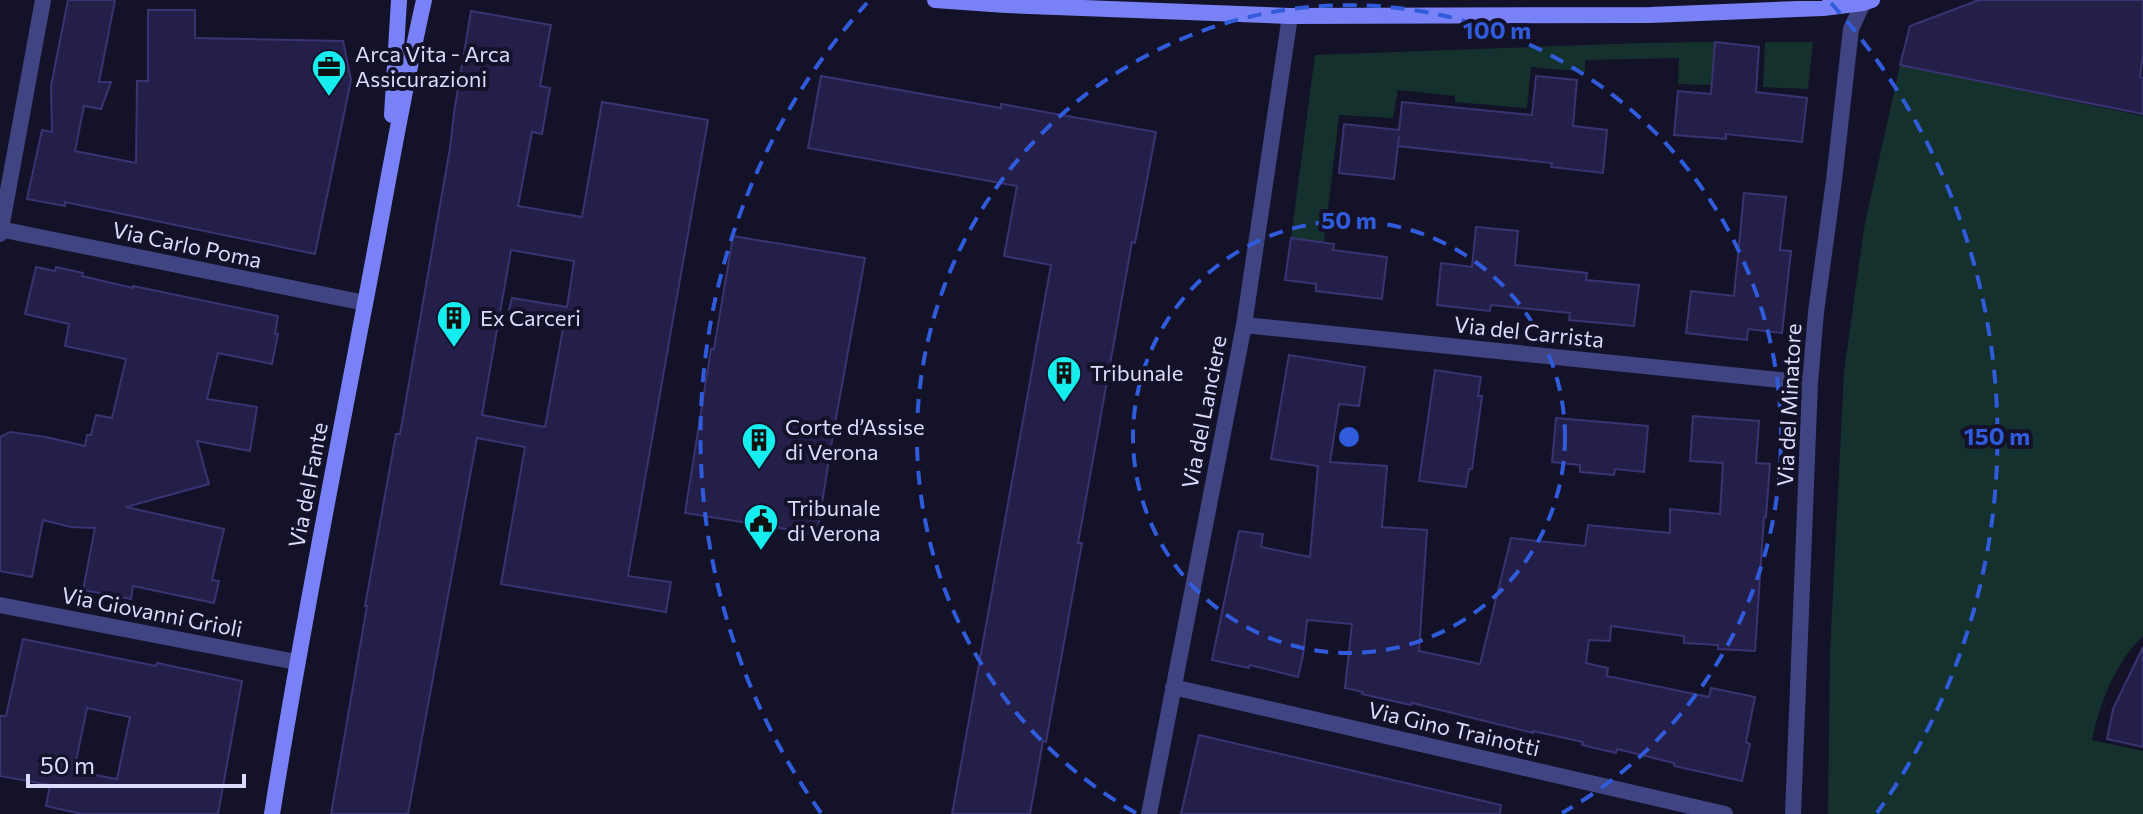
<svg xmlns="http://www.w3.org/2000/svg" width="2143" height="814" viewBox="0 0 2143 814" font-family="Commissioner,sans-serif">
<rect width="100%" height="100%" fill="#141228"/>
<path fill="#15312e" d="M1715,42L1711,85L1678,84L1679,58L1585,60V72L1531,67L1527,108L1455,102V96L1398,90L1393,118L1339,115L1324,243L1291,238L1315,55L1643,43Z
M1765,42H1813L1808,89L1763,87Z
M1900,65L2143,116V636C2115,663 2100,703 2092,740L2143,751V814H1828L1830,653L1844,372L1864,228Z"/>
<path fill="#241f48" stroke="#3a3372" stroke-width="2" fill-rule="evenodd" d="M68,0H115L99,82H111L101,109L84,106L75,151L136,163L137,81H148V10H195V38L343,41L351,80L315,254L65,202V206L27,199L42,130L52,132L51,86Z
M1979,0H2143V54L2140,77L2143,78V114L1900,65L1910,26Z
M471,11L551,25L540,86L550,88L542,134L532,132L518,206L582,217L602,102L708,120L628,576L671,582L666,612L501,584L525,447L477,438L408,814H331L367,606H365L396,434H400L450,148L454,113ZM511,250L574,261L567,307L512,298L509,310L563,329L545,427L482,415Z
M1715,42L1759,47L1756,92L1807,98L1802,142L1726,134V139L1674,135L1678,91L1711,94Z
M821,76L1001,108V104L1156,132L1135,243L1132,242L1078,543H1082L1046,742L1043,741L1030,814H952L1051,265L1004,256L1017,186L808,148Z
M1536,76L1577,80L1573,126L1607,130L1603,173L1551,167L1552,163L1398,146L1399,136L1394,179L1339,173L1344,124L1399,130L1402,102L1532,115Z
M1744,193L1786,197L1780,250L1791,251L1782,333L1748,329L1747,340L1686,333L1691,291L1734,296Z
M1476,227L1518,231L1515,265L1587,273L1586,280L1639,285L1634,326L1569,320L1570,313L1491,305L1490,311L1437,305L1441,263L1472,267Z
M733,236L865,258L834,429L817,534L685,513L711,349H714Z
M1291,238L1334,244L1333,250L1387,257L1382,299L1316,291V284L1285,280Z
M36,267L55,271L56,267L83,273L82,276L133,288V286L278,316L275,334H278L272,364L218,353L207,399L257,407L250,451L197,441L209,484L126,507L224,529L212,580L219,581L214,603L133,586L131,599L83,590L95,528L71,527L43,520L32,577L0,571V437L10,432L46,437L85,446L87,435H91L96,415L112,418L126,359L65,346L69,324L25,314Z
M1289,355L1365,367L1359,406L1339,404L1330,462L1387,466L1382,527L1427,530L1419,651L1480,664L1511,538L1585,546L1588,525L1670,533V509L1720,514L1723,463L1690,461L1693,416L1759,421L1756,463L1770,464L1766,517H1764L1755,651L1718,649V645L1684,643V636L1611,626L1610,641L1589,640L1586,663L1608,668L1607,676L1709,697L1711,688L1755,697L1746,742L1750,744L1742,781L1674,766V763L1617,749L1616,753L1582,745L1583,742L1533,731V733L1412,703L1411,705L1362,694L1363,692L1345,688L1352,624L1307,620L1303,655L1298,677L1250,665L1249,668L1212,660L1239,531L1263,534L1261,547L1310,557L1318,466L1271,459Z
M1435,370L1481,377L1478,396H1482L1472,469H1469L1466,487L1419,481Z
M1556,418L1648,426L1644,472L1615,469L1614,475L1580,472V465L1552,462Z
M23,639L156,666L157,663L242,681L218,814H82L46,806L50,785L0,776V716H6ZM87,708L130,717L117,779L74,771Z
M2143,647V747L2107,739L2113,709Z
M1199,735L1501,805L1500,814H1181Z"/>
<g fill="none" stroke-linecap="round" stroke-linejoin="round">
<path stroke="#404483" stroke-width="16" d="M0,229L365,303
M0,234L43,0
M1244,325L1810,383
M0,605L296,662
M1173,687L1725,814
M1149,814L1244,325L1290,16
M1793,814L1810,383L1816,312L1834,180L1851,29L1863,3"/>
<path stroke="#7981f6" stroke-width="16" d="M935,0L1006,5L1290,16L1650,15L1823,8L1863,3L1872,0
M392,115L399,0
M272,814C299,645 332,477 364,309C384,206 401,102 424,0"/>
</g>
<g fill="none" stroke="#305cdc" stroke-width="4" stroke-dasharray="14 10">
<circle cx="1349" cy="437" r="216"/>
<path d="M1136 813A432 432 0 1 1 1562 813"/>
<path d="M821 813A648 648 0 0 1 867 3M1831 3A648 648 0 0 1 1877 813"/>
</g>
<defs>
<g id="office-pin" transform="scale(1.8)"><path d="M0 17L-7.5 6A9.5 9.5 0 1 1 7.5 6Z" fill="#15edef" stroke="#141228"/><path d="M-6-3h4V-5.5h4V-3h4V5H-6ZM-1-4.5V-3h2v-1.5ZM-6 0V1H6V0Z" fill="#111"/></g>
<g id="building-pin" transform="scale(1.8)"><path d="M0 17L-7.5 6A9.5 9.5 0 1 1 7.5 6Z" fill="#15edef" stroke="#141228"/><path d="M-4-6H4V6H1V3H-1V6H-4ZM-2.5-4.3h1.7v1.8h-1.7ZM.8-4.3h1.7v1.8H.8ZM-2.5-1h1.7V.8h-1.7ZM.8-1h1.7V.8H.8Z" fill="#111"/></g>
<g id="civic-pin" transform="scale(1.8)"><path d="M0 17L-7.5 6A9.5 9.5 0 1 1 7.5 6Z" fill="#15edef" stroke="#141228"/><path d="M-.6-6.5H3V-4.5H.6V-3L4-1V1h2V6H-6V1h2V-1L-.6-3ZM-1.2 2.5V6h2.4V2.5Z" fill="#111"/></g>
</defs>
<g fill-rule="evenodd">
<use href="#office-pin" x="329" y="67"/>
<use href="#building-pin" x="454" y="318"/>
<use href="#building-pin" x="1064" y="373"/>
<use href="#building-pin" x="759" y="440"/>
<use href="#civic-pin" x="761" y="521"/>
</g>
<g text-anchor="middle" stroke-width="8" stroke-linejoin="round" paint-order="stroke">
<g font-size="22" fill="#dcdbfd" stroke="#141228" text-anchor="start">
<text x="355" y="62">Arca Vita - Arca<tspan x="355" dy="25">Assicurazioni</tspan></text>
<text x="480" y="326">Ex Carceri</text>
<text x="1090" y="381">Tribunale</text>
<text x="785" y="435">Corte d’Assise<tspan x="785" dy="25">di Verona</tspan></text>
<text x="787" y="516">Tribunale<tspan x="787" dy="25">di Verona</tspan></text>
</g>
<g font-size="22" fill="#dcdbfd" stroke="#141228">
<text transform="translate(187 245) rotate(12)" y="8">Via Carlo Poma</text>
<text transform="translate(1529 332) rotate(6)" y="8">Via del Carrista</text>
<text transform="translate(1789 405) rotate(-87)" y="8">Via del Minatore</text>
<text transform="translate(1204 412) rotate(-79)" y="8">Via del Lanciere</text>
<text transform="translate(308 485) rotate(-79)" y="8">Via del Fante</text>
<text transform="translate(152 612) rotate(11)" y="8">Via Giovanni Grioli</text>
<text transform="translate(1454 729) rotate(13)" y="8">Via Gino Trainotti</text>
</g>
</g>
<circle cx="1349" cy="437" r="12" fill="#305cdc" stroke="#141228" stroke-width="4"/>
<g font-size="24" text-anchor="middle" font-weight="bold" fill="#305cdc" stroke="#141228" stroke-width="8" stroke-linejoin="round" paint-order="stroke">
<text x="1497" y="39">100 m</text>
<text x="1349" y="229">50 m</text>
<text x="1997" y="445">150 m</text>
</g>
<path d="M28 774v12h216v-12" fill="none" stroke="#dcdbfd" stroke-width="4"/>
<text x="40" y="774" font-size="24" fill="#dcdbfd" stroke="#141228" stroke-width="6" paint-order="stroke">50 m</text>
</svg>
